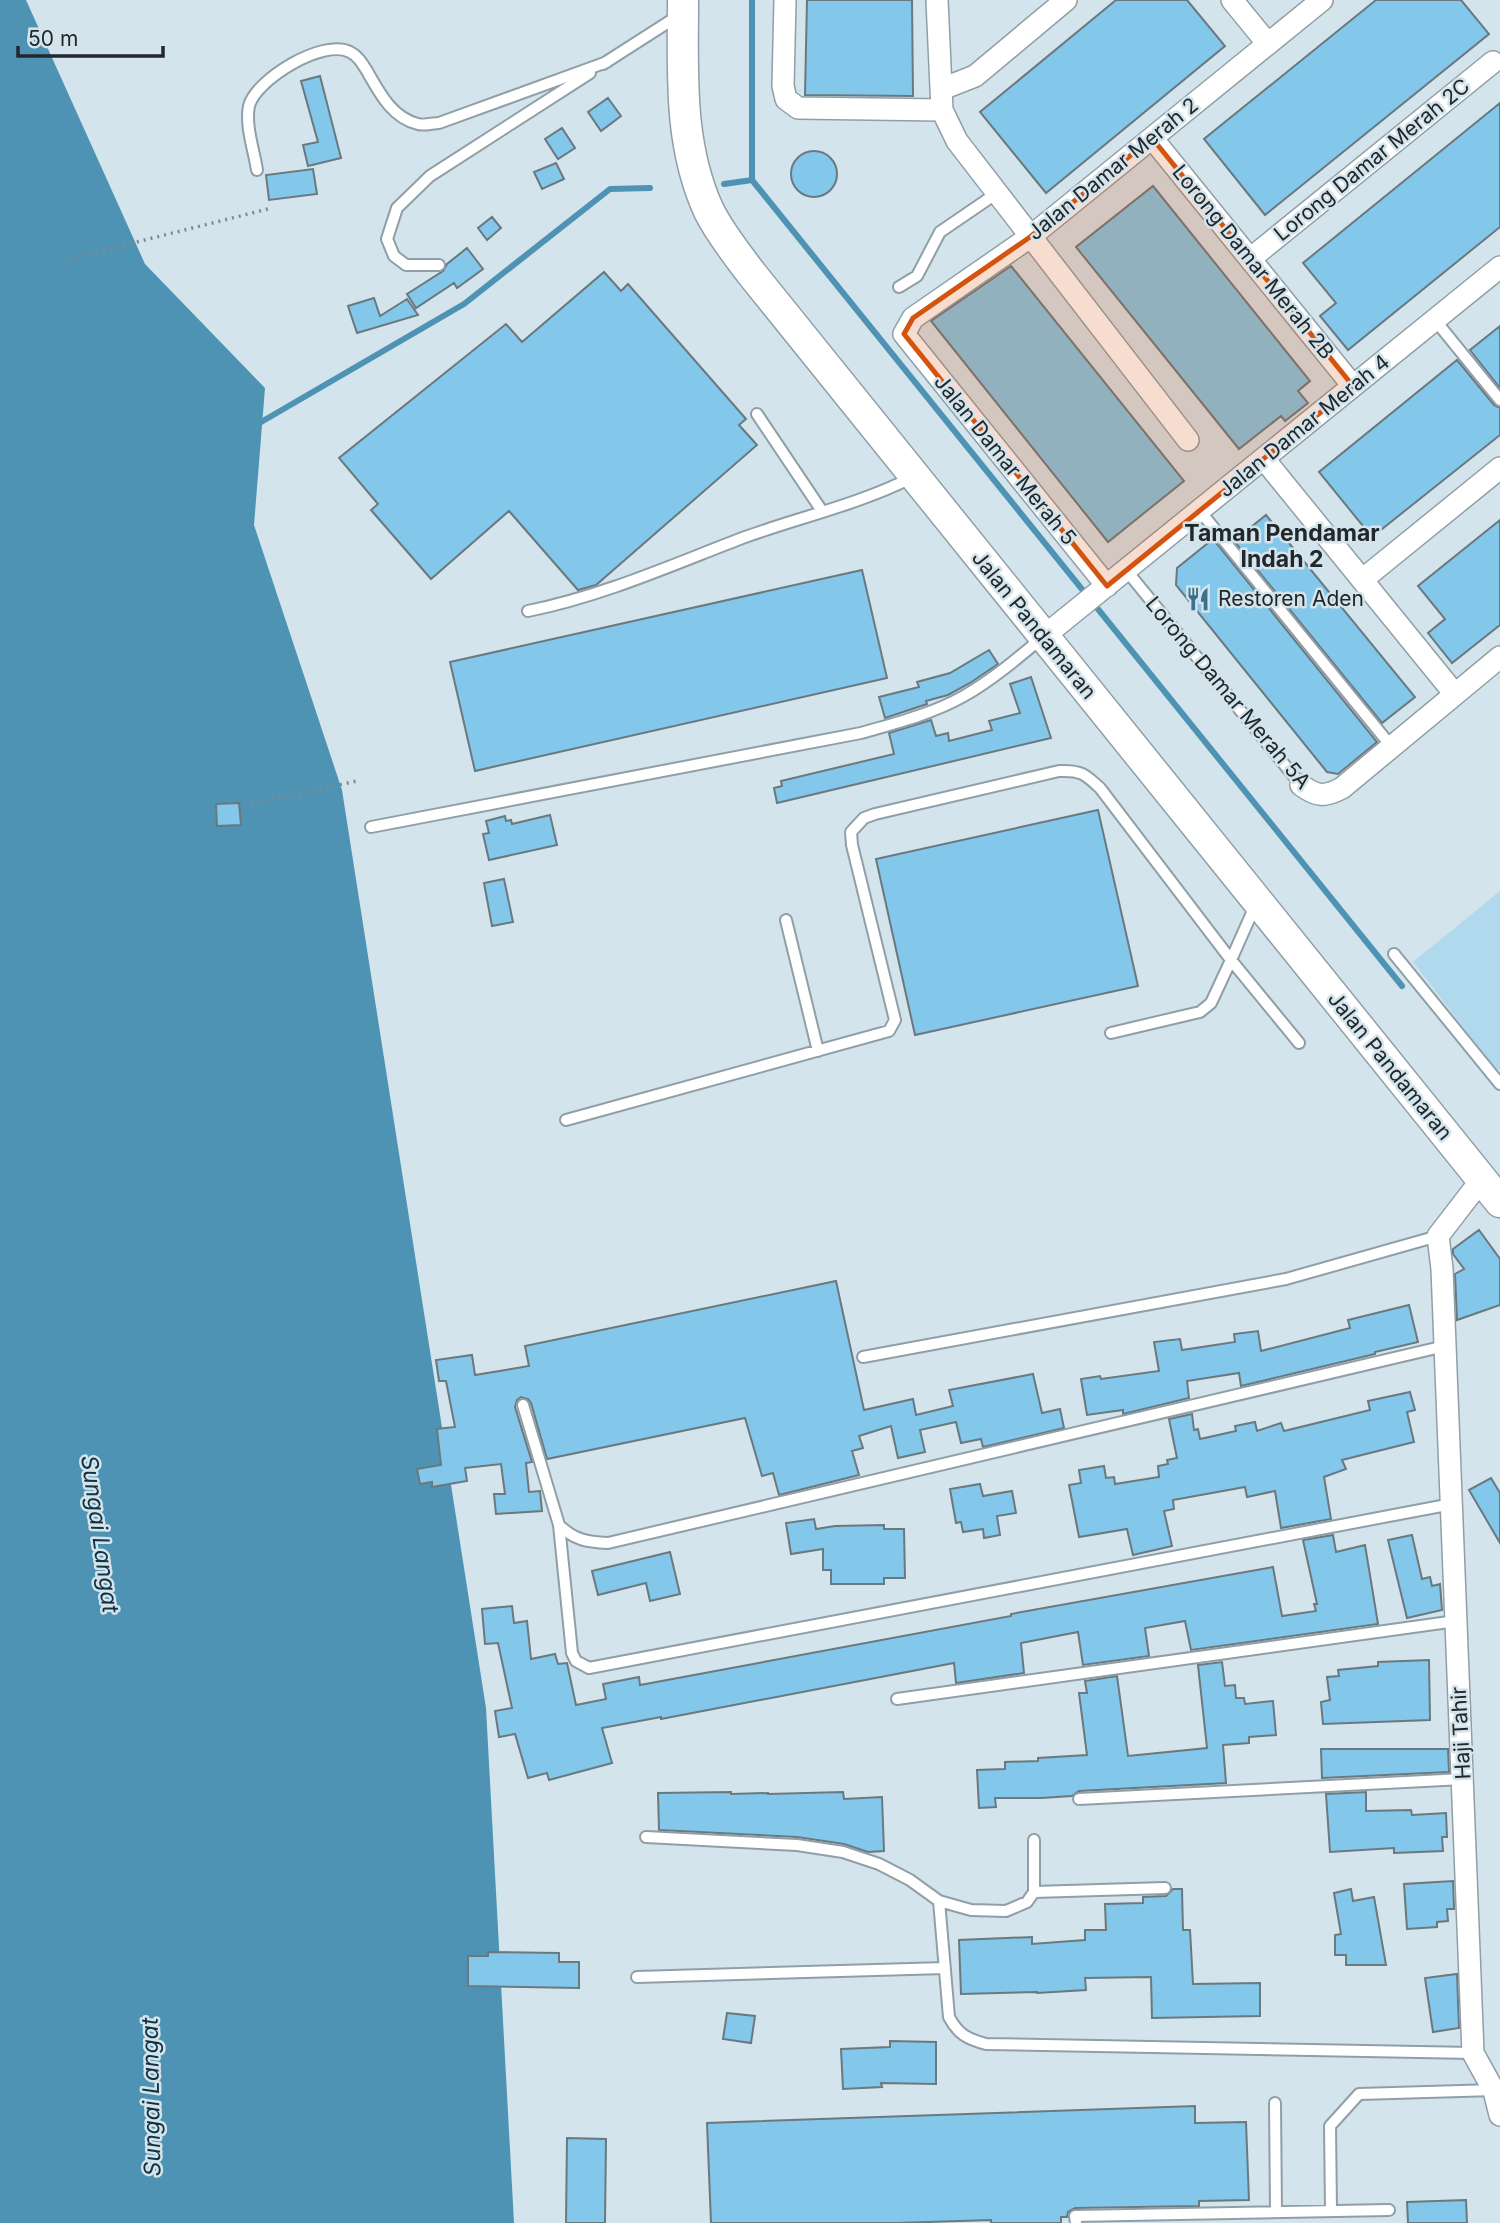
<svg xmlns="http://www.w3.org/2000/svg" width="1500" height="2223" viewBox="0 0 1500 2223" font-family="Inter,sans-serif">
<rect width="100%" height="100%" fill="#d4e4ec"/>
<path fill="#b1d9ee" d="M1500,891V1069L1497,1071L1413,962Z"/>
<path fill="#4e93b3" d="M0,0H26L145,264L265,388L254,525L342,790L486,1708L514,2223H0Z"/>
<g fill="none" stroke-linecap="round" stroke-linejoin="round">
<path stroke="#4e93b3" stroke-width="6" d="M752,0V180L1402,986
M724,184L752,180
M256,425L464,304L610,189L650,188"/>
</g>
<path fill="#83c8ea" stroke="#6a787f" stroke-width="2" d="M807,0H912L913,96L805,95Z
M1116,0H1187L1225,46L1046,193L980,112Z
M1376,0H1461L1489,34L1265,215L1204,139Z
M320,76L341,158L308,166L303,145L318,142L301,81Z
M608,98L621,116L601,131L588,112Z
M1500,103V227L1348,350L1320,316L1336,303L1303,263Z
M562,128L575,148L558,159L545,139Z
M791 174a23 23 0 1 1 46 0a23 23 0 1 1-46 0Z
M556,163L564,179L542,189L534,172Z
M313,169L317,194L269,200L266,175Z
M1153,186L1310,381L1298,391L1308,403L1285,421L1281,416L1239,449L1076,247Z
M492,217L501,228L487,240L478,228Z
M467,248L483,269L457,288L454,283L416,308L407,294L443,271L447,264Z
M1011,266L1184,481L1108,542L931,321Z
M604,272L621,291L628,284L746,419L739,425L757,445L596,585L578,590L509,511L431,579L371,510L378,504L339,458L506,324L522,342Z
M374,298L380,316L407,299L418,315L357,333L348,306Z
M1500,326V388L1470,350Z
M1457,360L1494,405L1500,408V435L1372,537L1319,472Z
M1266,515L1415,697L1382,723L1234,541Z
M1500,520V625L1452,663L1428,633L1445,619L1418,586Z
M1213,539L1377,742L1338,774L1327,772L1176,585L1177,568Z
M862,570L887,678L475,771L450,662Z
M989,650L998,664L970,683L948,695L926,701L927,704L885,718L879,697L919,687L917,682L950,673Z
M1031,677L1051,738L777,803L774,788L782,786L781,781L894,754L889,733L931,720L936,736L948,733L949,741L992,730L989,721L1020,713L1010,684Z
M239,803L241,825L217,826L216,804Z
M1098,810L1138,986L915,1035L876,859Z
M550,815L557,845L489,860L483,834L489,833L486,821L505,816L506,821L511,820L512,824Z
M504,879L513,922L492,926L484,883Z
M1479,1230L1500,1259V1305L1457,1320L1455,1274L1464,1269L1453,1254V1249Z
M836,1281L864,1410L913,1399L916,1415L953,1406L949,1390L1033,1374L1042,1413L1060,1409L1064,1428L983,1447L981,1439L961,1443L956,1422L920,1430L925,1452L898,1458L891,1426L859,1436L863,1448L852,1451L859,1475L779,1495L773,1473L762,1476L745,1418L547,1459L531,1403L528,1399L521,1397L517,1400L515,1407L532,1462L526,1463L529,1492L540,1491L542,1511L496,1514L494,1494H505L501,1464L465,1468L467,1481L432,1487V1482L420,1484L417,1469L441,1465L437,1429L455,1427L446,1381H439L436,1360L472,1355L475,1375L529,1366L525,1346Z
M1409,1305L1418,1342L1375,1352V1354L1241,1386L1239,1373L1187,1381L1189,1398L1123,1414V1410L1087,1415L1081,1379L1100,1376L1101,1379L1159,1371L1154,1342L1180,1339L1182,1350L1235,1342L1234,1334L1258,1331L1261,1351L1350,1328L1348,1320Z
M1410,1392L1415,1410L1407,1412L1414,1442L1342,1460L1346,1469L1324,1477L1331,1519L1281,1528L1275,1491L1247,1497L1245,1487L1173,1500L1174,1509L1164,1511L1172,1546L1133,1555L1127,1529L1079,1537L1069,1485L1081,1483L1079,1470L1104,1466L1106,1478L1114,1477L1115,1484L1159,1477L1158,1466L1168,1464L1167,1460L1177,1458L1169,1419L1192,1414L1194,1430L1198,1429L1200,1439L1236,1431L1235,1426L1255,1422L1257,1431L1281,1423L1284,1431L1370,1410L1368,1401Z
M1491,1478L1500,1493V1543L1469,1490Z
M980,1484L983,1496L1012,1491L1016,1513L997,1516L1000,1535L984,1538L983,1529L963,1532L961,1522L956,1523L950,1489Z
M814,1519L816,1529L835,1526L884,1525V1529H904L905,1578H884V1584H831V1570H823V1549L791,1554L786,1523Z
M1333,1535L1336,1552L1365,1545L1378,1624L1191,1650L1185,1621L1145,1628L1149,1656L1083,1665L1078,1632L1021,1643L1024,1673L956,1683L954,1663L661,1719V1717L602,1728L612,1763L549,1780L547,1773L528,1778L515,1734L499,1737L495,1711L512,1708L498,1643L485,1644L482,1609L512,1606L514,1623L527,1621L531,1659L555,1654L558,1664L567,1663L576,1705L606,1699L603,1684L639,1677L640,1685L1011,1616V1614L1273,1567L1282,1616L1316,1611L1314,1604H1317L1303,1540Z
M1412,1535L1422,1579L1430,1577L1432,1586L1440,1584L1442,1610L1407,1618L1388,1540Z
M670,1552L680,1594L650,1601L646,1583L598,1595L592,1571Z
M1429,1660L1430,1720L1323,1724L1321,1702L1330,1700L1327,1677L1339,1676L1338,1670L1378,1666V1662Z
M1222,1662L1225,1686L1235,1685L1236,1698H1244L1245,1704L1273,1701L1276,1735L1249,1737V1743L1223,1745L1226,1783L1079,1791L1072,1796L1041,1798H995L996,1807L979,1808L977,1770L1005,1769V1762L1038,1761V1758L1087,1755L1079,1693H1087L1085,1681L1117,1676L1128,1756L1207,1748L1198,1665Z
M1321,1749H1448L1449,1772L1322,1778Z
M731,1792V1794L768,1793V1794L843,1792L844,1799L882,1797L884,1851L868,1852L844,1844L797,1837L659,1830L658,1793Z
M1366,1792V1811L1411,1810L1412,1815L1446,1813L1447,1837H1442L1443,1851L1394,1853V1848L1330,1852L1326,1794Z
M1453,1881L1454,1909H1447L1448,1921L1437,1922V1927L1407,1929L1404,1884Z
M1173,1889H1182L1183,1930H1190L1193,1984L1260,1983V2016L1152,2018L1151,1977L1085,1978L1086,1990L1037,1993V1992L961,1994L959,1940L1032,1937V1944L1085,1940V1930H1106L1105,1904L1143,1903V1897L1166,1896Z
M1351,1889L1353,1901L1374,1897L1386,1965H1346V1955H1335V1935L1341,1934L1334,1893Z
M488,1952L559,1953V1962H579V1988L468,1986V1956H488Z
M1457,1974L1459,2028L1433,2032L1425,1978Z
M727,2013L755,2016L751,2043L723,2039Z
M890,2041L936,2042V2084L881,2083L882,2087L843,2089L841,2049L890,2047Z
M1195,2106V2123L1246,2122L1249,2200L1199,2201V2206L1075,2208L1068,2212L1067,2217H1061V2223H991V2220L897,2223H711L707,2123Z
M567,2138L606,2139L605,2223H566Z
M1466,2200L1467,2223H1408L1407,2202Z"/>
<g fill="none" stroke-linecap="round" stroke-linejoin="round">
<g stroke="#909fa7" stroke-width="14">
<path id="lane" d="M603,64L678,16
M257,170C254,150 245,126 249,106C256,79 324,38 350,52C358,56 362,63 367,71C379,92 392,118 418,124C424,126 433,123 439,123L607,62
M439,265H406L394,256L387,239L397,208L430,176L590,73
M899,287L917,276L940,232L997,193
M1435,320L1500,400
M757,414L822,511
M1200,511L1391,746
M1126,570L1301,785
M528,611C603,596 674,564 745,537C801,517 859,504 911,478
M371,827L861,733C896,723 932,714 964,696C992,680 1018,658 1043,637
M786,920L818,1051
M1394,954L1500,1084
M1111,1033L1200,1012L1211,1003L1231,960L1299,1043
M566,1120L889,1031L895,1020L852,845L851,832L864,818L875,814L1059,771C1081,770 1085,774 1100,788L1231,960L1255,906
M863,1357L1286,1279L1438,1236
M523,1405L559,1525C574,1540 587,1542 608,1543L1445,1346
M559,1525L572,1653L576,1661L589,1668L1452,1504
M897,1699L1456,1621
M1079,1799L1463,1779
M646,1837L797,1845L843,1852L879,1864L910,1880L939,1901L971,1910L1006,1911L1027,1902L1034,1892V1840
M1034,1892L1165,1888
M939,1901L949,2017C958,2034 967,2039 986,2044L1473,2053
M637,1977L945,1968
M1275,2103L1276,2212
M1331,2210L1330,2126L1359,2094L1495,2090
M1076,2223L1075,2216L1389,2210"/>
</g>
<g stroke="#909fa7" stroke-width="24">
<path id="street" d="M785,0L783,86L786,99L798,108L942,110
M937,0L942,110L957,141L1188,440
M1232,0L1268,44
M942,89L975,76L1066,0
M1152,138L1353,386
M1250,259L1493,62
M1264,459L1454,693
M1362,580L1500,468
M1107,586L904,334L913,318L1030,237L1322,0
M1043,637L1500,267
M1301,785C1317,797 1325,797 1342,788L1500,657
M1482,1179L1438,1236L1442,1269L1473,2053L1494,2091L1500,2115"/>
</g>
<g stroke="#909fa7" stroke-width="33">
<path id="secondary" d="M683,0C683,71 678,144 709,211C720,233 736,253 751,273L1500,1202"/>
</g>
<path stroke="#7e8a8f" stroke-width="3.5" stroke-dasharray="2 5" stroke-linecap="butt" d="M69,259L268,209
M244,805L357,781"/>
<use href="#lane" stroke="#fff" stroke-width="10"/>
<use href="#street" stroke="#fff" stroke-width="21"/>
<use href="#secondary" stroke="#fff" stroke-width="30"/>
</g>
<path fill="#d4540f" fill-opacity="0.2" stroke="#d4540f" stroke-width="5" stroke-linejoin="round" d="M1152,138L1353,386L1107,586L904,334L913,318L1030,237Z"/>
<defs>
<g id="restaurant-bare" transform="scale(1.89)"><path d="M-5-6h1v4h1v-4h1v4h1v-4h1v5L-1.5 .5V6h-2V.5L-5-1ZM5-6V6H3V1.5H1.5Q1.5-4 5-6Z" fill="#3a728c" stroke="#d4e4ec" stroke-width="2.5" paint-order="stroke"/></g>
</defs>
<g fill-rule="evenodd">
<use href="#restaurant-bare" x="1198" y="599"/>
</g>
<g text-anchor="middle" stroke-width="5" stroke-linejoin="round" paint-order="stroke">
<g font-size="21" fill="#21272a" stroke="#d4e4ec">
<text transform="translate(1372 160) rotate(-39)" y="7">Lorong Damar Merah 2C</text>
<text transform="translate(1113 169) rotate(-39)" y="7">Jalan Damar Merah 2</text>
<text transform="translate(1253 262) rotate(51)" y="7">Lorong Damar Merah 2B</text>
<text transform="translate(1304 426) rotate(-39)" y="7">Jalan Damar Merah 4</text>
<text transform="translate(1005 460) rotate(51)" y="7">Jalan Damar Merah 5</text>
<text transform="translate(1034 625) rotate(51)" y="7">Jalan Pandamaran</text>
<text transform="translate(1228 693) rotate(50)" y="7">Lorong Damar Merah 5A</text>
<text transform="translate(1390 1066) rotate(51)" y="7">Jalan Pandamaran</text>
<text transform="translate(1461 1733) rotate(-93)" y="7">Haji Tahir</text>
</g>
<g font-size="21" fill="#21272a" stroke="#d4e4ec" text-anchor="start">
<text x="1218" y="606">Restoren Aden</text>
</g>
<g font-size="23" font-weight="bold" fill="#21272a" stroke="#d4e4ec">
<text x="1282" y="541">Taman Pendamar<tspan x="1282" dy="26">Indah 2</tspan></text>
</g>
<g font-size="23" font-style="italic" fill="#113140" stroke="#d4e4ec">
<text transform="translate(100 1534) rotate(82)" y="8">Sungai Langat</text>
<text transform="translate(151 2097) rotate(-91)" y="8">Sungai Langat</text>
</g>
</g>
<path d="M18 46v10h145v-10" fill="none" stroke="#21272a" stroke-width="3.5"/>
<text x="28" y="46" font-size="21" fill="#21272a" stroke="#d4e4ec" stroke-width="5" paint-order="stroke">50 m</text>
</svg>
